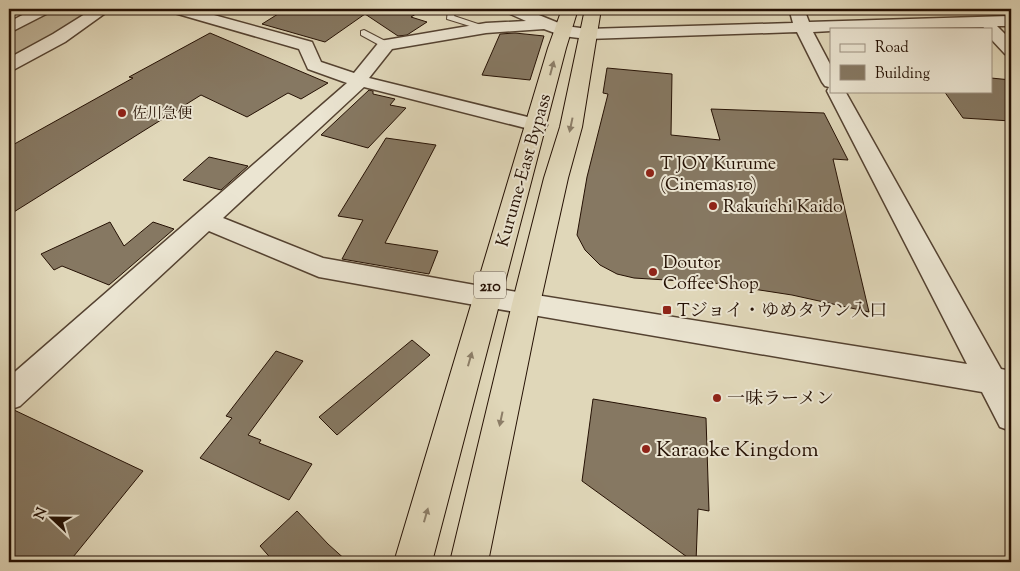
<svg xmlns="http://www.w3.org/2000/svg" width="1020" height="571" viewBox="0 0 1020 571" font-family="'Sorts Mill Goudy','Noto Serif JP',serif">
<rect width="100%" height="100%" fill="#e0d7b9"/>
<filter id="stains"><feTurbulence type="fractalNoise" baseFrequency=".004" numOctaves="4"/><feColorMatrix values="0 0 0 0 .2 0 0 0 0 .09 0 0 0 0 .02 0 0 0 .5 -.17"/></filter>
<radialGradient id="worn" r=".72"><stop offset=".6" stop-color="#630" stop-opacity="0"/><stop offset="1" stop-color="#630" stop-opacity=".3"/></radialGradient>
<path fill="#c0b59a" stroke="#72634f" d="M53,9H97L61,35L9,62V32Z"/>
<path fill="#867862" stroke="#251104" d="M286,9H424L411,17L427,22L407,35L398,36L365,14L325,42L262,24Z
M210,33L328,83L301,99L288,93L247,117L201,95L9,215V147L133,78L129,77Z
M515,33L544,36L530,80L482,75L500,34Z
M607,68L672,74L671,135L720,140L711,109L824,113L848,160L833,159L869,312L792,295L714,283L634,278L617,274L600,265L585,250L577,235L587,177L608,94L603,93Z
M991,78L1011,80V121L963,118L944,91H991Z
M369,90L373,91V94L395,99L390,105L406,108L368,148L321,135Z
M386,138L436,145L385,243L438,251L429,274L342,259L363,220L338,216Z
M209,157L248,166L221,190L183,180Z
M110,222L124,246L153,222L174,229L109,285L62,266L54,270L41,254Z
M412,340L430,355L337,435L319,417Z
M276,351L303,361L248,435L261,440L259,443L312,464L289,500L200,458L232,418L226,416Z
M593,399L706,418L709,511L698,509L696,562H694L582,481Z
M14,410L143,471L69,562H9V412Z
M297,511L328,544L348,562H274L260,546Z"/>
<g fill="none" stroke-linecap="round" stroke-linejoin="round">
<g stroke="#544231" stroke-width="2">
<path id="service" d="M448,9H458L454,16L490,28L486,31L447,19Z
M364,30L389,43L390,45L389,47H383L361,35V31Z"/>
</g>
<g stroke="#544231" stroke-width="3">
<path id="minor" d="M34,9H53L50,12L9,33V22Z
M93,9H111L65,42L15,69L9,70V58L53,34Z
M168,9H192L312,42L321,62L354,73L380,41L486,23L526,21L506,12L503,9H524L566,26L587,29L793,23L790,12L792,9H804L809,22L1011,16V26H997L1011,40V55L1005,54L991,39V29H983L984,27L831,29V31L813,32L831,66V91H845L1001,369L1011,371V431L1000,427L982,392L486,307L319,277L209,231L20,406L9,410V377L347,83L308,69L299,49L171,12ZM544,29L563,36L587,39L797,32L822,82L825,86L829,87L827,91L967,364L486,287L323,258L223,218L364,87L537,131L544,129L547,125L544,121L369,78L392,49L486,33Z"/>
</g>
<g stroke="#251104" stroke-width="2">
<path id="trunk" d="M562,9H578L566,48L432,562H394L548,48Z
M585,9H601L582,127L568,178L540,304L488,562H450L512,304L544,178L560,127Z"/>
</g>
<use href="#service" fill="#ebe5d2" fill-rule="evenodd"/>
<use href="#minor" fill="#ebe5d2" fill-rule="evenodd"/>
<use href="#trunk" fill="#e0d7b9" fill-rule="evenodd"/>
</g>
<defs><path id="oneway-solid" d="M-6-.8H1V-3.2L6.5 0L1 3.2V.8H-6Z" transform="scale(1.25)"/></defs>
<g fill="#8c7e68">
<use href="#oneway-solid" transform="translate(552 68) rotate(-75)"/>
<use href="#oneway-solid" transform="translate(571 125) rotate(102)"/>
<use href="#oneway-solid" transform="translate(470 359) rotate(-74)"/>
<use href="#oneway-solid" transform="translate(501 419) rotate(102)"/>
<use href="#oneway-solid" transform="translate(426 515) rotate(-74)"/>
</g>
<g fill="#8f2418" stroke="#ebe5d2" stroke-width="2">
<circle cx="122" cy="113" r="5"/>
<circle cx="650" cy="173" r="5"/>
<circle cx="713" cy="206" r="5"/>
<circle cx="653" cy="272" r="5"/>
<rect x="662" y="305" width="10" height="10" rx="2.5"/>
<circle cx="717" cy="398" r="5"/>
<circle cx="646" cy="449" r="5"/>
</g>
<g text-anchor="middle" stroke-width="4" stroke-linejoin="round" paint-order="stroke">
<g font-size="15" fill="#251104" stroke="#ebe5d2" text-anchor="start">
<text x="132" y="118">佐川急便</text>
</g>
<rect fill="#ebe5d2" stroke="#605142" stroke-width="1" x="474" y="271.5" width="32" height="27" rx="4"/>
<g font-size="16" font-weight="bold" fill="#251104">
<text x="490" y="291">210</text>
</g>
<g font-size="18" fill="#251104" stroke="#ebe5d2" text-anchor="start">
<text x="660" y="169">T JOY Kurume<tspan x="660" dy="21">(Cinemas 10)</tspan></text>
<text x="723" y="212">Rakuichi Kaido</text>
<text x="663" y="268">Doutor<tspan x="663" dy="21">Coffee Shop</tspan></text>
<text x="677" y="316">Tジョイ・ゆめタウン入口</text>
<text x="727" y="404">一味ラーメン</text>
</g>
<g font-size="18" fill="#251104" stroke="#ebe5d2">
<text transform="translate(523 170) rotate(-74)" y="6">Kurume-East Bypass</text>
</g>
<g font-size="21" fill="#251104" stroke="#ebe5d2" text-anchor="start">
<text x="656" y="456">Karaoke Kingdom</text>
</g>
</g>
<rect width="1020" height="571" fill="none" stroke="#e0d7b9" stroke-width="30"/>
<rect x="10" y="10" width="1000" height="551" fill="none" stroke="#251104" stroke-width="2.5"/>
<rect x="15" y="15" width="990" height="541" fill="none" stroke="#251104"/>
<rect x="830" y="28" width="162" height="65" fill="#ebe5d2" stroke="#9c9080"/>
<rect x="840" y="44" width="25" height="8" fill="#ebe5d2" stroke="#9c9080"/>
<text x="875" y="52" font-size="15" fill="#251104">Road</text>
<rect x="840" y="65" width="25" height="15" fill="#867862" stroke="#9c9080"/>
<text x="875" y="78" font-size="15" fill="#251104">Building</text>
<g transform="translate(52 518) rotate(292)" stroke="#ebe5d2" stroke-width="4" paint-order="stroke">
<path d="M0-4L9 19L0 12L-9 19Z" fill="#251104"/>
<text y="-8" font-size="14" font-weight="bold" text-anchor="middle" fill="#251104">N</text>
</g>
<rect width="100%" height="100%" filter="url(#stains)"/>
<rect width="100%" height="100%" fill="url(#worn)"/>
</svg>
